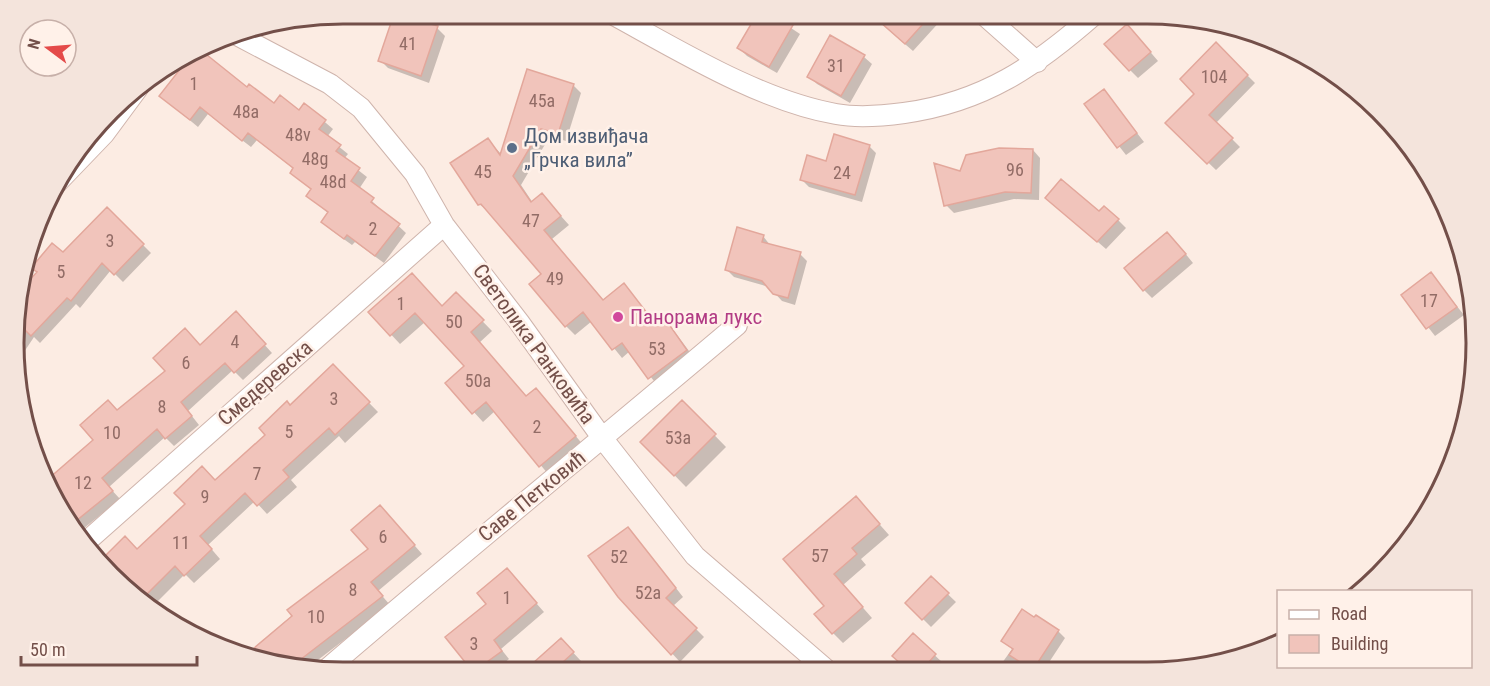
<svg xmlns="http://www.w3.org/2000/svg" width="1490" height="686" viewBox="0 0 1490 686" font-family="'Roboto Condensed',sans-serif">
<rect width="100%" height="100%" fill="#fcece3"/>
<path fill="#0003" d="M396,14L437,28L445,36L429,83L388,68L380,60Z
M672,14H684L681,18Z
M759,14H770L800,34L777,73L747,56L739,48Z
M870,14H938L943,18L913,51Z
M1135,34L1158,61L1138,78L1130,70Z
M1216,44L1255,83L1216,123L1240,147L1216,170L1167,123L1196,94Z
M864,57L872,64L850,103L817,84L809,76Z
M573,85L581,93L566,141L550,136L521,185L533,203L542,195L569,225L552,239L604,301L632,294L658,327L665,322L674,331L695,359L658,386L630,351L622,358L592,321L575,335L566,326L531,284L543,274L489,212L479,204L488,140L502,155Z
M247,89L274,105L299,112L305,105L333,129L327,137L348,154L344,159L367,177L359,189L406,233L384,263L355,242L352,245L331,230L323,222L329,214L308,196L312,190L292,173L294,169L257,140L251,147L208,114L198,127L169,103Z
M1104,91L1144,142L1126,155L1086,104Z
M869,146L876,153L862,202L809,187L802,180L827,162Z
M1033,150L1040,158L1039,200L1014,199L954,213L946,205Z
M1047,198L1118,220L1126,228L1106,249Z
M107,209L151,253L123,282L111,270L80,308L76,304L40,343L34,337L20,358V292L38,273L63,254Z
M763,236L770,245L800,254L807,261L795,305L782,301L769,287L734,277L726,269Z
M1175,241L1193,263L1152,298L1144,290Z
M1431,274L1464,315L1435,336L1403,295Z
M456,294L492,331L479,343L527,397L545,399L584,446L549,475L495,411L483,422L447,383L467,366L425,322L400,344L370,312L442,308Z
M243,321L272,353L243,380L233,370L188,411L199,425L174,446L165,437L109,487L120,499L78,533L57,507L95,440L117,412L200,346Z
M333,366L378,412L345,443L339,436L291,480L297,487L267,514L255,501L208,545L220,559L194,583L185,574L152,607L125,591L102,561L125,538L137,551L267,435L290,407Z
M682,402L726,447L686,487L642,442Z
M865,508L889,535L861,559L866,565L843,585L872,618L843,643L833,633L826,606L785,559Z
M388,515L422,554L378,591L390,605L310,666L247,654L370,549Z
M636,537L683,597L673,606L704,637L680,662L619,596Z
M514,578L544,612L501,649L509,659L493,672H475L447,637L489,604Z
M931,578L956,602L931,627L907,603Z
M1058,631L1065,638L1044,670H997L1012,649L1003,641Z
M913,635L943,663L936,670L910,671Z
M568,647L581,661L569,672H541Z"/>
<path fill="#f1c4bb" stroke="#e3a79b" stroke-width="1.5" d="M394,14L438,26L421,76L378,61Z
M757,14H773L793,25L769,67L737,48Z
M871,14H932L905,44Z
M1127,24L1151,52L1129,71L1104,44Z
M830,35L865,55L841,96L807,77Z
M1216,42L1248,75L1209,115L1233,138L1207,164L1165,123L1194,94L1180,79Z
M202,51L247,87L249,84L274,103L280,95L299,110L304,103L326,120L319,129L341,145L336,151L360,168L351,181L374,198L371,202L400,224L375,256L347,235L344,239L321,222L328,212L306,196L311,189L290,173L293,168L248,133L242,141L200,107L190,120L159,96L188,59Z
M527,69L574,84L558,134L541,129L513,176L531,202L542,193L561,216L544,230L603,300L624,283L657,326L666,320L687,350L648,379L622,343L612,350L583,312L565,327L529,284L541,274L481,204L478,205L450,163L488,138L500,155Z
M1104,89L1137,133L1117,148L1084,104Z
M834,134L870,145L855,195L800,180L807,155L826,161Z
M999,148L1033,149L1031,193L1005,192L944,206L934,163L960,171L966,155Z
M1061,179L1099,211L1104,206L1119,219L1097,242L1045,198Z
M107,207L144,244L114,275L102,263L71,301L67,298L31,336L20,325V290L37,272L31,268L52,243L63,252Z
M737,227L764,235L762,242L801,252L788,298L773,294L762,281L725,270Z
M1167,232L1186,254L1143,291L1124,268Z
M1431,272L1457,307L1426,329L1401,295Z
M412,273L442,306L456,292L484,320L471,332L526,396L536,388L576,436L539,467L486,402L472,414L445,383L464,366L415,313L390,336L368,312Z
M236,311L266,344L234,373L225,363L181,402L192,416L165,439L157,429L102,478L113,491L71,525L57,507L47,480L93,440L80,425L108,400L117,410L165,371L153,358L185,328L200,345Z
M333,364L370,402L335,435L329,428L283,470L289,477L257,506L245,493L200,536L212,549L184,576L175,566L141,600L125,591L101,560L125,536L137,549L185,504L174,493L202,466L215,480L265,435L259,428L287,401L290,405Z
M682,400L716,434L674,476L640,442Z
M856,496L880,524L852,548L857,554L834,574L863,607L832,634L814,614L824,606L783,559Z
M380,505L415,545L371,582L383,596L296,663L247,654L292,616L287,610L368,549L351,530Z
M628,527L676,588L666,598L697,628L671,655L618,597L588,556Z
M507,568L537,603L494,640L502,651L473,672L445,637L486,604L477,593Z
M931,576L949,593L922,620L905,603Z
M1022,609L1034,617L1036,615L1059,630L1033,670L1009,655L1013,649L1001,641Z
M913,633L936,654L921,671H909L892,656Z
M561,638L574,652L552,672H523Z"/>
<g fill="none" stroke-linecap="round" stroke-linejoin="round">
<g stroke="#cfb4ac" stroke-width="22">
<path id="street" d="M612,14C678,50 761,101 836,114C858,118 882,116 904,113C984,102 1036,66 1095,14
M983,14L1037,62
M233,33L330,84L361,108L415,174L444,225L519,322L603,439L695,556L828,671
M55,185L104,134L138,88
M86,542L444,225
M327,669C462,553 601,440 737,325"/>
</g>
<use href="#street" stroke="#fff" stroke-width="20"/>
</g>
<circle fill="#5c6f8a" stroke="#fff1e9" stroke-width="2" cx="512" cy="148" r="6"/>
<circle fill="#d1479c" stroke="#fff1e9" stroke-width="2" cx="618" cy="317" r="6"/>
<g text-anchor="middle" stroke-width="5" stroke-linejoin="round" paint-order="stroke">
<g font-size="18" fill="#926c66">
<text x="408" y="50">41</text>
<text x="836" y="72">31</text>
<text x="1214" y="83">104</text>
<text x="194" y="90">1</text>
<text x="542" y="107">45a</text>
<text x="246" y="118">48a</text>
<text x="298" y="141">48v</text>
<text x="315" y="165">48g</text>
<text x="1015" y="176">96</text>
<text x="483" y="178">45</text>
<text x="842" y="179">24</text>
<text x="333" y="188">48d</text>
<text x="531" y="227">47</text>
<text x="373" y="235">2</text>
<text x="110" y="247">3</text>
<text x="61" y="278">5</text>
<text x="555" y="285">49</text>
<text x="1429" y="307">17</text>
<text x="401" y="310">1</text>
<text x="454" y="328">50</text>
<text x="235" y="348">4</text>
<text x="657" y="355">53</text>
<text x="186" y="369">6</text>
<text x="478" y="387">50a</text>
<text x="334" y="405">3</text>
<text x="162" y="413">8</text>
<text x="537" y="433">2</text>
<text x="289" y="438">5</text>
<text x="112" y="439">10</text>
<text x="678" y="444">53a</text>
<text x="257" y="480">7</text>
<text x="83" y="489">12</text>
<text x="205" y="503">9</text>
<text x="383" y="543">6</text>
<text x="181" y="549">11</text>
<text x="820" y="562">57</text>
<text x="619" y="563">52</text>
<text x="353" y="596">8</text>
<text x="648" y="599">52a</text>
<text x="507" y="604">1</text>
<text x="316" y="623">10</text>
<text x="474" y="650">3</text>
</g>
<g font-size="21" fill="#4e5e75" stroke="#fff1e9" text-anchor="start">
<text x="524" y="143">Дом извиђача<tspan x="524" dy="24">„Грчка вила”</tspan></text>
</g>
<g font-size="21" fill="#b23c85" stroke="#fff1e9" text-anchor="start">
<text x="630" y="324">Панорама лукс</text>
</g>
<g font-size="21" fill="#734f49" stroke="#fff1e9">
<text transform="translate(534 344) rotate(54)" y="7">Светолика Ранковића</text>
<text transform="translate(265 383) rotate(-41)" y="7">Смедеревска</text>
<text transform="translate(532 496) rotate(-39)" y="7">Саве Петковић</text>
</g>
</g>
<path d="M0 0H1490V686H0ZM343 24H1147A319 319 0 0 1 1466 343V343A319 319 0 0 1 1147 662H343A319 319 0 0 1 24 343V343A319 319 0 0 1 343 24Z" fill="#f4e4dc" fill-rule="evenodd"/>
<path fill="none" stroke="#734f49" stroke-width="3" d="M343 24H1147A319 319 0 0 1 1466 343V343A319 319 0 0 1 1147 662H343A319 319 0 0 1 24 343V343A319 319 0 0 1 343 24Z"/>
<rect x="1277" y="590" width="195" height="78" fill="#fff1e9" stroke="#c7b0a9" stroke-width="1.5"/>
<rect x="1289" y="610" width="30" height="9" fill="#ffffff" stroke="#c7b0a9" stroke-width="1.5"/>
<text x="1331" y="620" font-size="18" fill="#734f49">Road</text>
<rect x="1289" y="635" width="30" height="18" fill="#f1c4bb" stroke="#c7b0a9" stroke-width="1.5"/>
<text x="1331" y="650" font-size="18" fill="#734f49">Building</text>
<g transform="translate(48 48) rotate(286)"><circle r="28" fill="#fff1e9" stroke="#c7b0a9" stroke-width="1.5"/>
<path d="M0-4.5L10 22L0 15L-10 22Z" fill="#e44a49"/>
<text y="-9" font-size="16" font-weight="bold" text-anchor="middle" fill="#734f49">N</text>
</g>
<path d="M21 656v9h176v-9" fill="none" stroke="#734f49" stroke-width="3"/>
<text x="30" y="656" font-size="18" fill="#734f49" stroke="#fff1e9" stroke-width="4.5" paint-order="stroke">50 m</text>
</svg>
